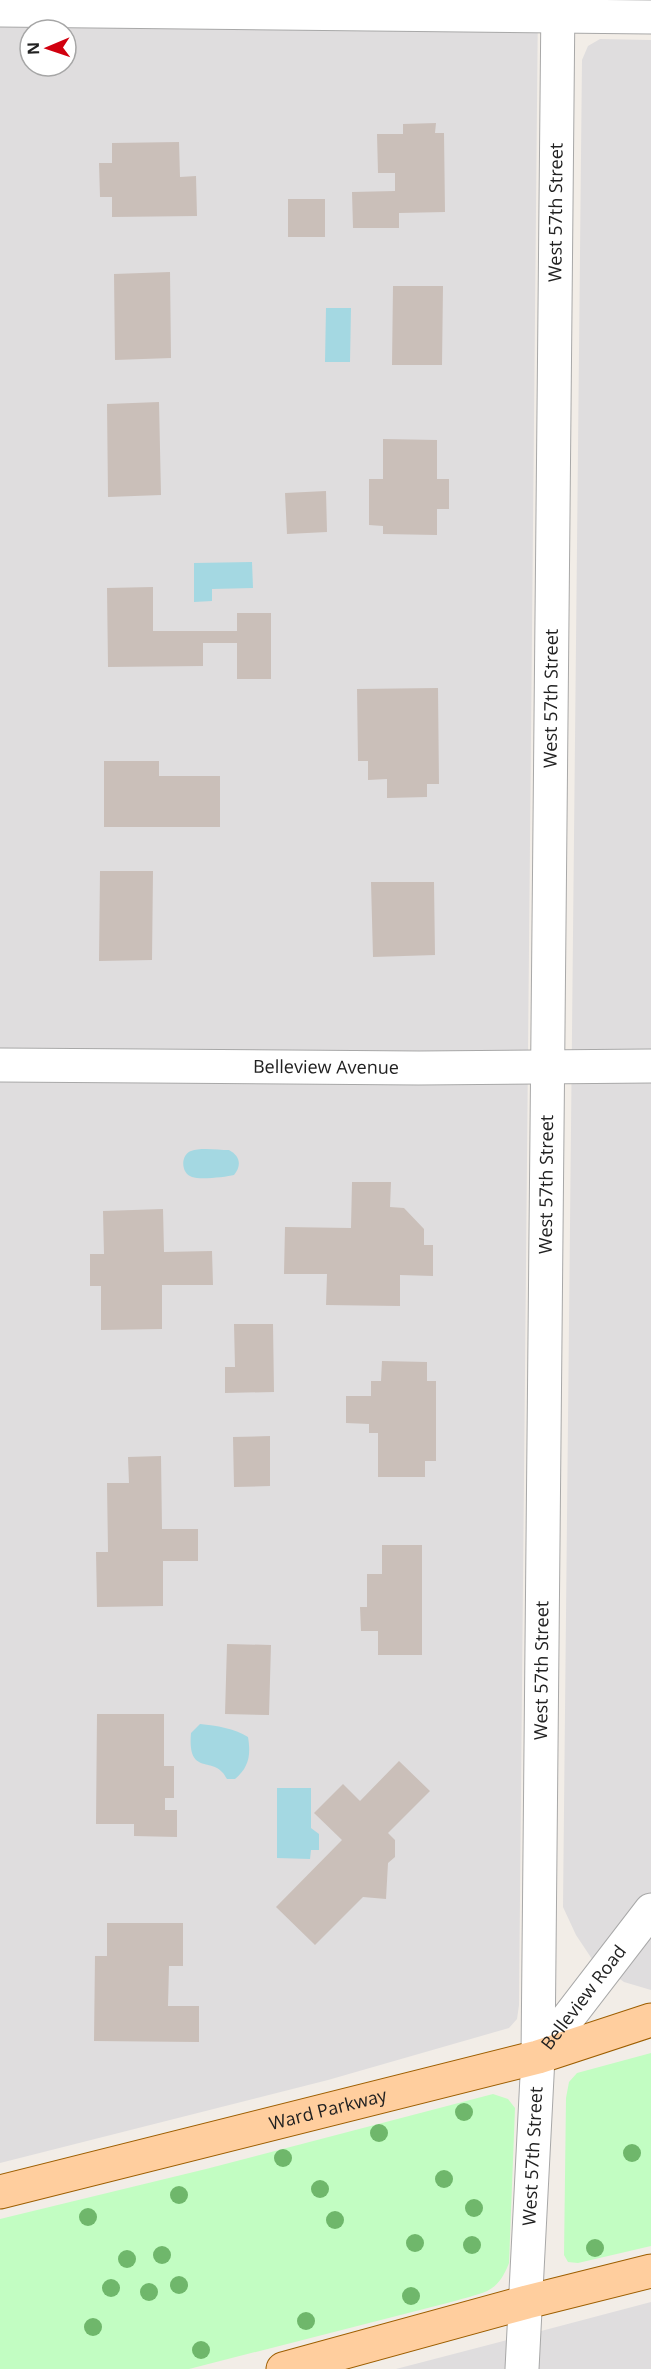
<svg xmlns="http://www.w3.org/2000/svg" width="651" height="2369" viewBox="0 0 651 2369" font-family="'Open Sans',sans-serif">
<rect width="100%" height="100%" fill="#f2ede7"/>
<path fill="#dfddde" fill-rule="evenodd" d="M0,0H538L519,2005L517,2019L509,2028L328,2080L0,2163ZM30,30H66V66H30Z
M600,39L651,40V1990L624,1982L592,1959L576,1935L563,1907L582,60L588,46Z
M651,2302V2369H396L492,2344Z"/>
<path fill="#c2fdc2" d="M651,2053V2246L578,2263L568,2262L564,2255L566,2098L569,2082L577,2073Z
M493,2094L508,2099L515,2108L509,2263C497,2294 484,2292 455,2301L189,2369H0V2219L206,2169Z"/>
<path fill="#a4d8e2" d="M326,308H351L350,362H325Z
M252,562L253,588L212,589V601L194,602V563Z
M229,1150C240,1156 242,1165 234,1175C226,1177 200,1180 192,1177C181,1174 180,1155 191,1151C201,1147 218,1150 229,1150Z
M200,1724C217,1726 234,1728 248,1737C251,1755 249,1767 235,1779H227C215,1753 187,1779 191,1733Z
M277,1788H311V1828L319,1834V1850H311L310,1859L277,1858Z"/>
<path fill="#cabfb9" d="M436,123L435,133H444L445,212L399,213V228H353L352,192L395,191V173H378L377,134H403V124Z
M179,142L180,177L196,176L197,216L112,217V197H100L99,163H112V143Z
M288,199H325V237H288Z
M170,272L171,358L115,360L114,274Z
M393,286H443L442,365H392Z
M159,402L161,495L108,497L107,404Z
M383,439L437,440V479H449V509H437V535L383,534V526L369,525V479H383Z
M326,491L327,532L287,534L285,493Z
M153,587V631H237V613H271V679H237V643H203V666L108,667L107,588Z
M438,688L439,784H427V797L387,798V779L368,780V761H358L357,689Z
M104,761H159V776H220V827H104Z
M100,871H153L152,960L99,961Z
M371,882H434L435,955L373,957Z
M352,1182H391L390,1207L404,1208L424,1229V1245H433V1276L400,1275V1306L326,1305L327,1274H284L285,1227L351,1228Z
M163,1209L164,1252L212,1251L213,1285H162V1329L101,1330V1286H90V1254H104L103,1211Z
M234,1324H273L274,1392L225,1393V1367H235Z
M382,1361L427,1362V1381H436V1461H425V1477H378V1433H369V1424L346,1423V1396H371V1381H381Z
M270,1436V1486L234,1487L233,1437Z
M161,1456L162,1529H198V1561H163V1606L97,1607L96,1552H108L107,1483H129L128,1457Z
M382,1545H422V1655H378V1631H361L360,1607H367V1574H382Z
M227,1644L271,1645L269,1715L225,1714Z
M97,1714H164V1766H174V1798H165V1810H177V1837L134,1836V1824H96Z
M399,1761L430,1791L388,1833L395,1840V1857L388,1863L386,1899L363,1897L315,1945L276,1907L342,1840L314,1813L343,1784L360,1801Z
M107,1923H183V1966H169L168,2006H199V2042L94,2041L95,1956H107Z"/>
<g fill="none" stroke-linecap="round" stroke-linejoin="round">
<g stroke="#a8a8a8" stroke-width="35">
<g id="minor">
<path d="M0,10L651,17"/>
<path id="s1" d="M0,1065L419,1068L651,1066"/>
<path id="s2" d="M538,2057L651,1910"/>
<path id="s3" d="M522,2369L538,2057L558,0"/>
</g>
</g>
<g stroke="#9d5e00" stroke-width="35">
<g id="major">
<path id="s4" d="M0,2192L538,2057L651,2020"/>
<path d="M283,2369L527,2302L651,2271"/>
</g>
</g>
<use href="#minor" stroke="#fff" stroke-width="33"/>
<use href="#major" stroke="#ffce9e" stroke-width="33"/>
</g>
<g fill="#6fb76b">
<circle cx="464" cy="2112" r="9"/>
<circle cx="379" cy="2133" r="9"/>
<circle cx="632" cy="2153" r="9"/>
<circle cx="283" cy="2158" r="9"/>
<circle cx="444" cy="2179" r="9"/>
<circle cx="320" cy="2189" r="9"/>
<circle cx="179" cy="2195" r="9"/>
<circle cx="474" cy="2208" r="9"/>
<circle cx="88" cy="2217" r="9"/>
<circle cx="335" cy="2220" r="9"/>
<circle cx="415" cy="2243" r="9"/>
<circle cx="472" cy="2245" r="9"/>
<circle cx="595" cy="2248" r="9"/>
<circle cx="162" cy="2255" r="9"/>
<circle cx="127" cy="2259" r="9"/>
<circle cx="179" cy="2285" r="9"/>
<circle cx="111" cy="2288" r="9"/>
<circle cx="149" cy="2292" r="9"/>
<circle cx="411" cy="2296" r="9"/>
<circle cx="306" cy="2321" r="9"/>
<circle cx="93" cy="2327" r="9"/>
<circle cx="201" cy="2350" r="9"/>
</g>
<g text-anchor="middle" stroke-width="6" stroke-linejoin="round" paint-order="stroke">
<g font-size="18" fill="#212121" stroke="#fff">
<text dy="6" stroke="none"><textPath href="#s3" startOffset="2157">West 57th Street</textPath></text>
<text dy="6" stroke="none"><textPath href="#s3" startOffset="1671">West 57th Street</textPath></text>
<text dy="6" stroke="none"><textPath href="#s1" startOffset="326">Belleview Avenue</textPath></text>
<text dy="6" stroke="none"><textPath href="#s3" startOffset="1185">West 57th Street</textPath></text>
<text dy="6" stroke="none"><textPath href="#s3" startOffset="699">West 57th Street</textPath></text>
<text dy="6" stroke="none"><textPath href="#s2" startOffset="75">Belleview Road</textPath></text>
<text dy="6" stroke="none"><textPath href="#s4" startOffset="338">Ward Parkway</textPath></text>
<text dy="6" stroke="none"><textPath href="#s3" startOffset="213">West 57th Street</textPath></text>
</g>
</g>
<g transform="translate(48 48) rotate(268)"><circle r="28" fill="#ffffff" stroke="#a6a6a6" stroke-width="1.5"/>
<path d="M0-4.5L10 22L0 15L-10 22Z" fill="#d1000f"/>
<text y="-9" font-size="16" font-weight="bold" text-anchor="middle" fill="#212121">N</text>
</g>
</svg>
